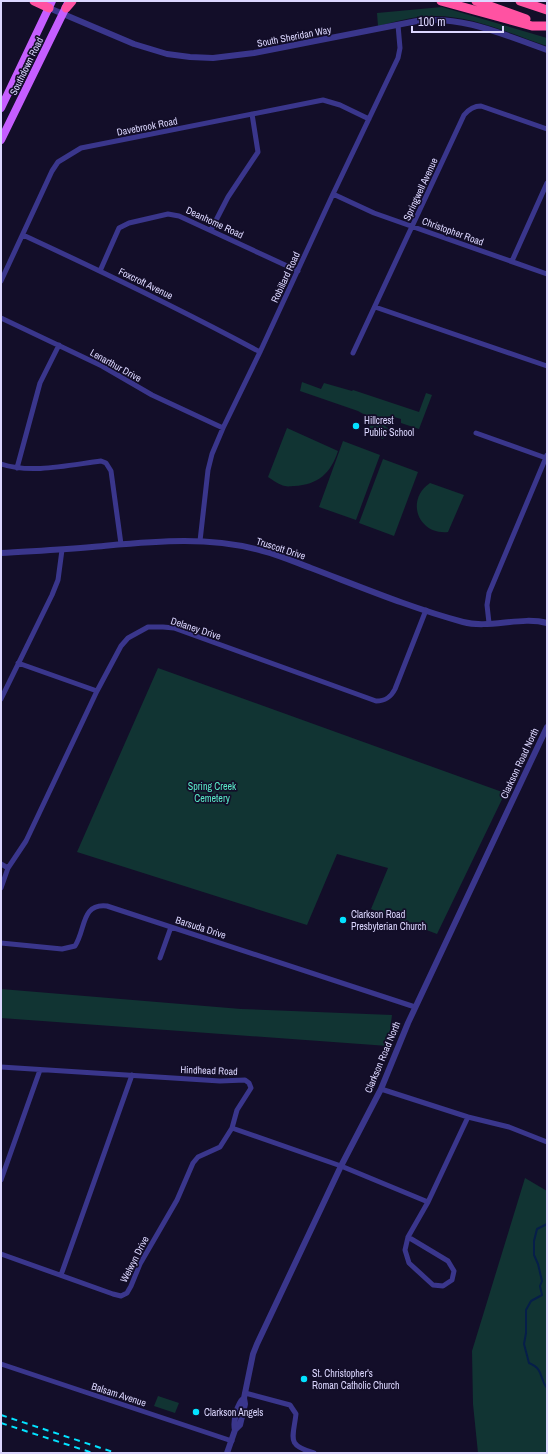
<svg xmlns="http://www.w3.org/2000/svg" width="548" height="1454" viewBox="0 0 548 1454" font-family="'Archivo Narrow',sans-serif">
<rect width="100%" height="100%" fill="#130e29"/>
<path fill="#113433" d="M442,7L547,38V46C510,34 472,15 432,16C414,16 395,22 378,26L377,13Z
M302,382L321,389L324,383L352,391L353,390L419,412L426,393L432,395L419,429L401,423V419L394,417L391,425L388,426L380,423L388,428L383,439L368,432L371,422L374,421C370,415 364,415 358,411L300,391Z
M287,428L338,451C331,473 318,485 294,486C292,486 288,487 285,486C279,485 273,480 268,477Z
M343,441L380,455L356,520L319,507Z
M383,459L418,472L394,536L359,523Z
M430,483L464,495L448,532C418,535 405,500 430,483Z
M158,668L505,793L437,934L371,909L388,868L337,854L307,925L77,852Z
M1,989L241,1009L392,1015L388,1046L1,1018Z
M525,1178L547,1191V1453H478L473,1404L472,1351Z
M158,1396L179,1403L175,1413L154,1406Z"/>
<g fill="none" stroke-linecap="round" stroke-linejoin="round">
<path stroke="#061e4a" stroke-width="2" d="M547,1224L537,1229L534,1241V1255L538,1264L542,1281L540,1286L542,1295L531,1301L526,1310V1333L524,1344L529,1363C544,1369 539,1378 547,1388"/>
<path stroke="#3a368c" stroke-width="5" d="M333,194L374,213L547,274
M211,230L228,197L258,152L252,114
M23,235C103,272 182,310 260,352
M512,261L547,183
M100,271L119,228L129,223L168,214L179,216L298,271
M1,281L52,171L58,162L81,148L323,100L340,105L369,119
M375,307L547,366
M1,318L102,366L152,395L223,428
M353,353L464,115C469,109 474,106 481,106L547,129
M476,433L546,458
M1,464C31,474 69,465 101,461L106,463L111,471L121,544
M17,468L40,383L59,345
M200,541L208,470L212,454L223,428L260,352L333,194L398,58L400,48L398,25
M489,623L487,605L489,593L547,455
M18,663L97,691
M1,699L52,595L58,580L62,550
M1,864L8,868
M1,888L8,868L26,841L97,691L121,646L128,638L148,627H163L174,628L376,701C386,701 391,697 395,689L426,610
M1,943L62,949L75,946C86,929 81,903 107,906L415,1007
M160,958L171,927
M1,1067L220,1081L245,1080L249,1083L251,1088L237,1110L232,1128L220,1147L198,1157L193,1163L177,1200L140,1264L131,1286L127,1293L121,1296L113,1294L1,1254
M381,1089L468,1117L509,1127L547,1142
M232,1128L341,1166L428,1202
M1,1180L40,1070
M408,1237L448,1261L454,1271L452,1280L443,1286L433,1285L409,1263L405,1250L408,1237L428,1202L468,1117
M61,1275L132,1075
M1,1364L232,1441
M245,1393L290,1405L296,1414C293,1439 286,1445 314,1453"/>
<path stroke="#3a368c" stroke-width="6" d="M49,8L134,44L167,54L190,57L213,58L254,53L417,21C463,15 504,35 547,50
M1,553C31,551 61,550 92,547C149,542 206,535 263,551C279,555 295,562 311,568C361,587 411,608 463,622C489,629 521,616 547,623
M235,1430C233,1421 237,1404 244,1398
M227,1453L235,1430L240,1425L245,1404L244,1398L253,1354L257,1344L341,1166L381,1089L408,1023L547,727"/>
<path stroke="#c55eff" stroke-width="8" d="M1,108L52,1
M1,140L68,3"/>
<path stroke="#ff52a2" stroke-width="9" d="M34,1L49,8
M441,1L532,26H547
M476,1L526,19
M520,1L547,10
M66,8L72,1"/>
<path stroke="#03e2ff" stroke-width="2" stroke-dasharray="6 5" stroke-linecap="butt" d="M1,1415L116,1453
M1,1423L93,1453"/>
</g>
<g fill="#03e2ff" stroke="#130e29" stroke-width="1.5">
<circle cx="356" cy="426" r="4"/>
<circle cx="343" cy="920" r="4"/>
<circle cx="304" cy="1379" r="4"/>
<circle cx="196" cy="1412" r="4"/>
</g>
<g text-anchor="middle" stroke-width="3.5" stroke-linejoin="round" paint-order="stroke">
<g font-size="10" fill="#dcd7ff" stroke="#130e29">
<text transform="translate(294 36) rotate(-11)" y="4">South Sheridan Way</text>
<text transform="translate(26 66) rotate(-64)" y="4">Southdown Road</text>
<text transform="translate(147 126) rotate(-11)" y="4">Davebrook Road</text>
<text transform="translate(420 189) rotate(-65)" y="4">Springwell Avenue</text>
<text transform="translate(215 222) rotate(25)" y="4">Deanhome Road</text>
<text transform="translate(453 231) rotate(20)" y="4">Christopher Road</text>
<text transform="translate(285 277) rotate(-65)" y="4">Robillard Road</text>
<text transform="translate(146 283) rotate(26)" y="4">Foxcroft Avenue</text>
<text transform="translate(116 365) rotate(29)" y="4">Lenarthur Drive</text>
<text transform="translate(281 548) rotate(18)" y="4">Truscott Drive</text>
<text transform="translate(196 628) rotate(18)" y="4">Delaney Drive</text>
<text transform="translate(519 763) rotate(-65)" y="4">Clarkson Road North</text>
<text transform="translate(201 927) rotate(18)" y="4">Barsuda Drive</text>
<text transform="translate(382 1057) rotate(-67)" y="4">Clarkson Road North</text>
<text transform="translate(209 1070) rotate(2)" y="4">Hindhead Road</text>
<text transform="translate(134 1259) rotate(-63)" y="4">Welwyn Drive</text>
<text transform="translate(119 1394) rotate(18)" y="4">Balsam Avenue</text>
</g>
<g font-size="10" fill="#dcd7ff" stroke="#130e29" text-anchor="start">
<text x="364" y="424">Hillcrest<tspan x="364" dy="12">Public School</tspan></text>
<text x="351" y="918">Clarkson Road<tspan x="351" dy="12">Presbyterian Church</tspan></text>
<text x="312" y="1377">St. Christopher's<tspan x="312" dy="12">Roman Catholic Church</tspan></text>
<text x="204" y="1416">Clarkson Angels</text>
</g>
<g font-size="10" fill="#59e9c7" stroke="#130e29">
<text x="212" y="790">Spring Creek<tspan x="212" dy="12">Cemetery</tspan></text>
</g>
</g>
<rect width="548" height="1454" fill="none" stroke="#dcd7ff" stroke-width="4"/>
<path d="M412 26v6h91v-6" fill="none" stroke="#dcd7ff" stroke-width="2"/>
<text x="418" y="26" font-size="12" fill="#dcd7ff" stroke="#130e29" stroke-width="3" paint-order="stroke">100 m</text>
</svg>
